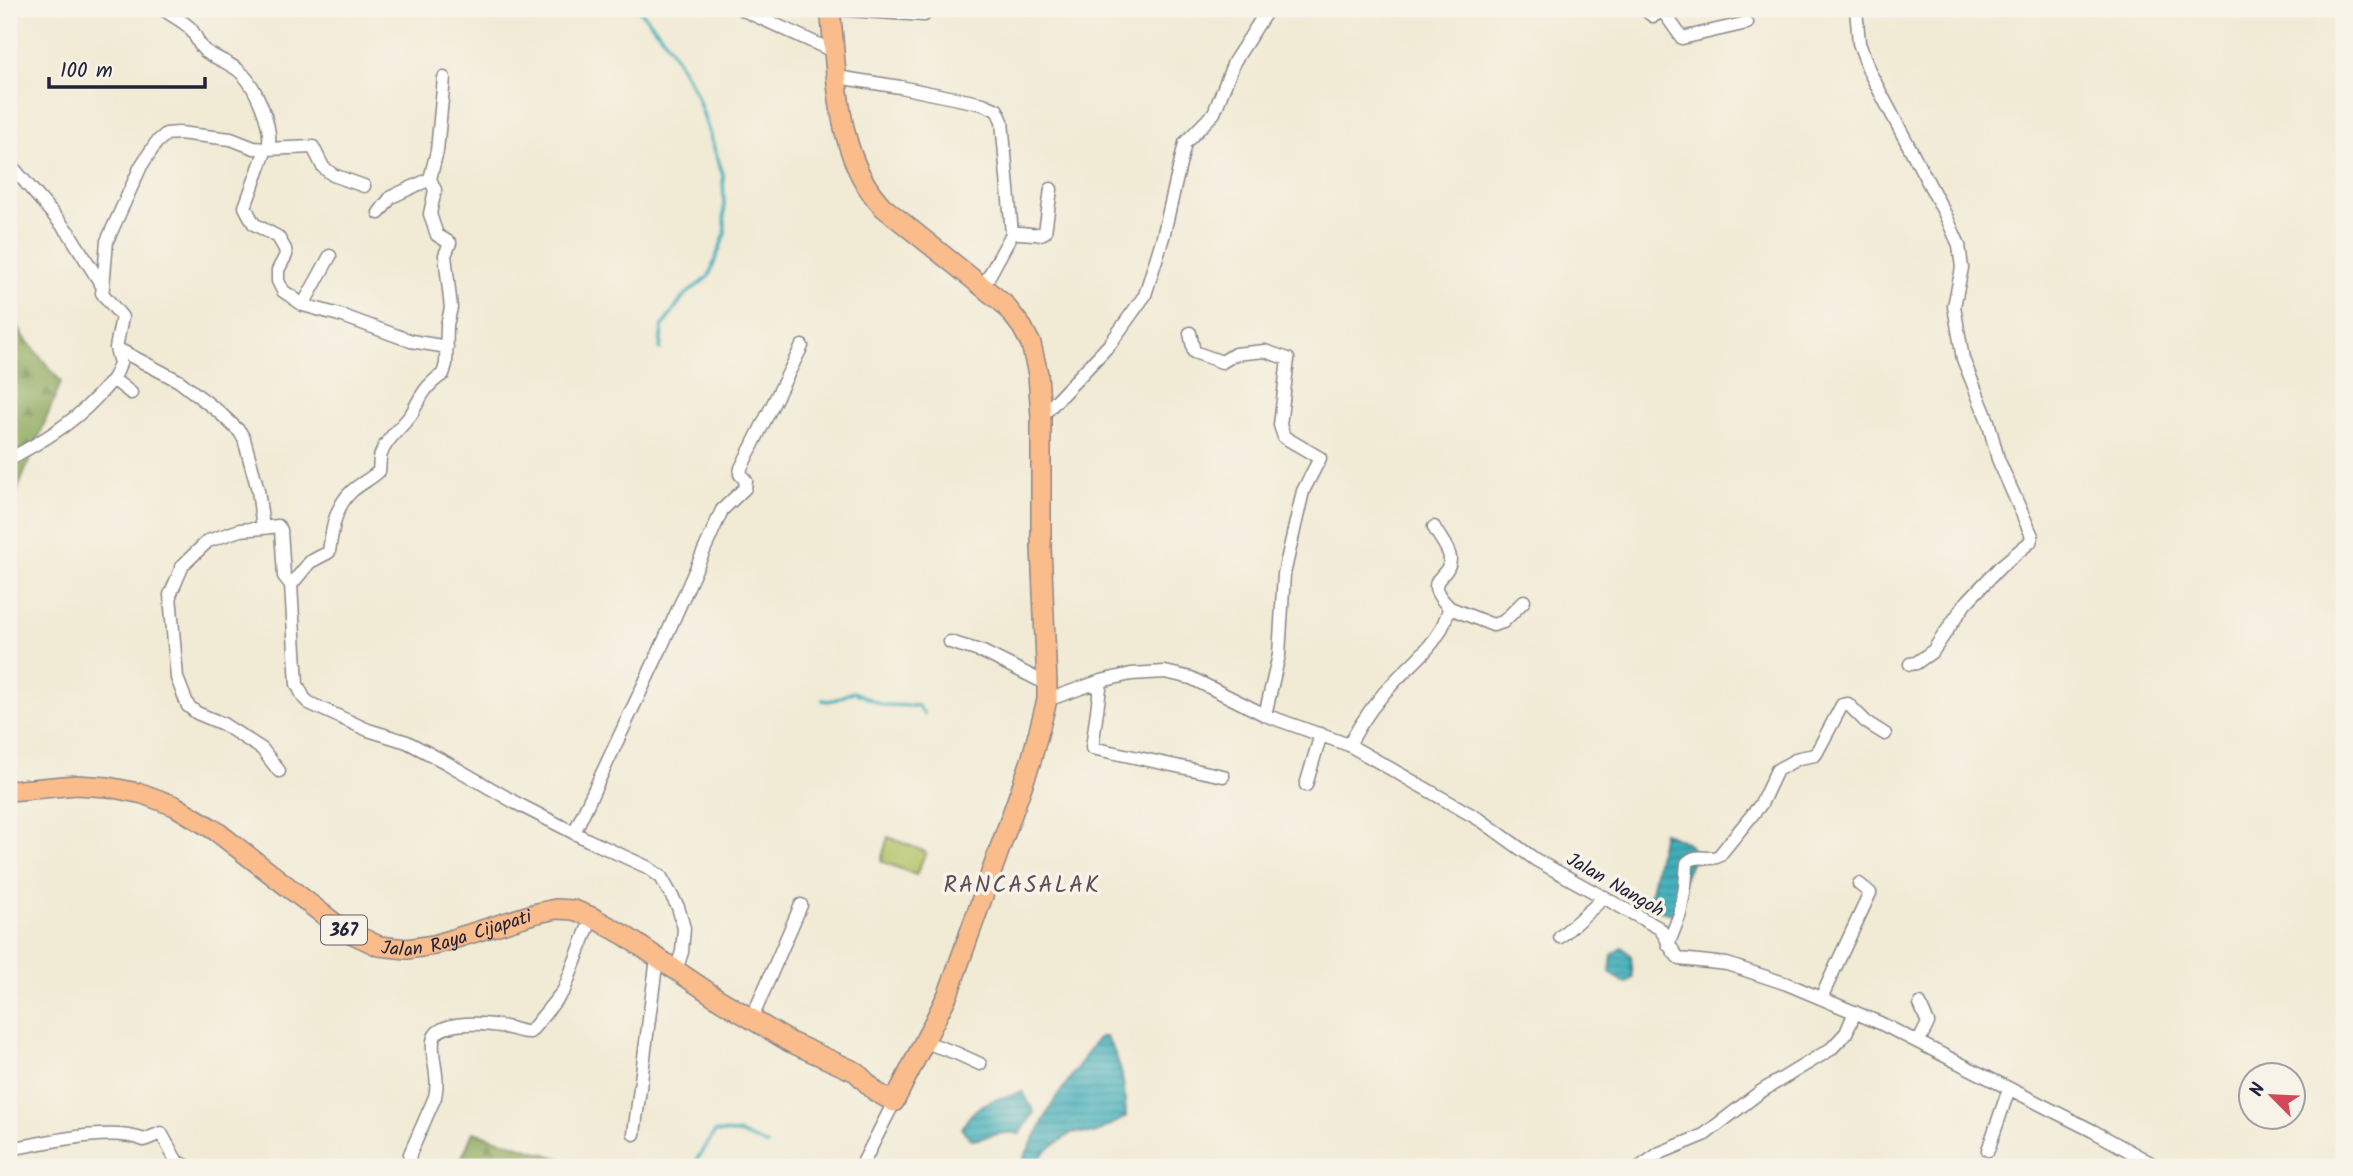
<svg xmlns="http://www.w3.org/2000/svg" width="2353" height="1176" viewBox="0 0 2353 1176" font-family="Kalam,sans-serif">
<defs>
<pattern id="forest-firs" width="22" height="20" patternUnits="userSpaceOnUse" patternTransform="scale(1.75)"><rect width="22" height="20" fill="#8ca85a"/><path d="M5 1l3.5 6h-7zM16 11l3.5 6h-7z" fill="#72884c"/></pattern>
<pattern id="water-rules" width="6" height="5" patternUnits="userSpaceOnUse" patternTransform="scale(1.75)"><rect width="6" height="5" fill="#40afbb"/><path d="M0 2.5h6" fill="none" stroke="#358e99"/></pattern>
</defs>
<rect width="100%" height="100%" fill="#f7f3e8"/>
<filter id="ink" filterUnits="userSpaceOnUse"><feTurbulence type="fractalNoise" baseFrequency=".0143" numOctaves="2"/><feDisplacementMap in="SourceGraphic" scale="14" xChannelSelector="R" yChannelSelector="G"/><feConvolveMatrix kernelMatrix="1 2 1 2 8 2 1 2 1" color-interpolation-filters="sRGB"/></filter>
<filter id="wash" filterUnits="userSpaceOnUse"><feTurbulence type="fractalNoise" baseFrequency=".00686" numOctaves="4" result="noise"/><feDisplacementMap in="SourceGraphic" scale="28" xChannelSelector="R" yChannelSelector="G"/><feGaussianBlur stdDeviation="1.57" result="paint"/><feColorMatrix in="noise" values="0 0 0 0 0 0 0 0 0 0 0 0 0 0 0 0 0 1.4 0 .05"/><feComposite in="paint" operator="in"/></filter>
<g filter="url(#wash)">
<rect width="100%" height="100%" fill="#f1ead4"/>
<path fill="url(#forest-firs)" stroke="#57654a" stroke-width="2" d="M9,300L22,335L61,382L9,511Z
M473,1132L578,1164L579,1167H458Z"/>
<path fill="#b1c265" stroke="#6a7250" stroke-width="2" d="M888,837L926,852L916,875L881,861Z"/>
<path fill="url(#water-rules)" stroke="#31687b" stroke-width="2" d="M1663,832L1688,843L1695,853L1681,886L1673,914L1656,910L1649,902Z
M1622,947L1631,956L1633,978L1625,984L1610,972L1612,955Z
M1101,1037H1106C1124,1066 1124,1085 1126,1117L1094,1134L1073,1132L1044,1152L1035,1167H1019L1053,1103L1097,1039Z
M1023,1092L1034,1112L1020,1134C1002,1130 990,1137 972,1140L962,1129C974,1102 996,1099 1023,1092Z"/>
<g fill="none" stroke-linecap="round" stroke-linejoin="round">
<path stroke="#40afbb" stroke-width="3.5" d="M639,9L666,41L696,93L723,175L725,234L709,276L683,297L662,327L660,349
M823,700C835,703 842,695 854,692L883,705L918,706L924,714
M692,1167L715,1132L738,1133L767,1145"/>
</g>
</g>
<g filter="url(#ink)">
<g fill="none" stroke-linecap="round" stroke-linejoin="round">
<g stroke="#8a8688" stroke-width="15">
<path id="street" d="M163,9C172,16 182,20 190,28C196,35 198,45 205,51C215,58 228,62 238,70C255,83 274,128 268,149
M741,9L835,52
M833,9L924,15
M1644,9L1653,16L1663,11L1682,38L1747,23
M1856,9L1859,43L1870,73L1945,214L1959,245L1962,268L1954,306L1963,359L1988,421L1998,459L2032,536L2030,542L2000,567L1965,604L1933,651L1916,663L1910,664
M837,77L900,87L983,104L997,110L1002,121L1012,234
M266,149L245,207L254,224L278,237L285,249L286,255L278,270V281L283,291L292,297L303,305L343,316L411,341L447,347
M9,163L69,233L103,287L102,293L122,317L116,348L179,381L219,412L240,432L244,439L258,490L263,528L278,526L281,530L284,576L291,585L297,684L304,698L309,703L368,730L407,742L445,762L516,803L588,840L647,867L661,877L678,907L684,928L682,952L676,970
M379,213L391,197L430,179
M103,287L107,241L141,166L156,143L166,134L179,133L231,139L254,148L266,149L313,147L323,167L333,175L364,186
M983,287L1012,234C1022,230 1036,238 1045,232L1051,189
M303,305L330,256
M1190,333L1194,352L1222,362L1235,354L1265,351L1288,359L1280,425L1284,437L1320,458L1303,491L1284,574L1279,655L1265,715
M113,379L131,393
M1041,417L1110,344L1145,295L1163,237L1185,143L1214,113L1234,62L1268,9
M9,459C41,442 70,425 95,399C106,387 116,379 120,363L116,348
M263,528L240,530L208,541L183,565L170,595L177,678L188,706L197,713L223,724L262,749L279,771
M291,585L310,562L329,552C332,530 335,506 352,491C361,483 371,479 379,471C380,466 379,459 381,454C386,438 403,427 412,413C421,396 426,385 443,374L446,364L447,325L451,308L445,255L450,243L437,235L430,214L435,190L430,179L437,151L444,78
M1450,608L1493,625L1503,622L1524,601
M950,642L983,652L1047,684
M1101,681L1092,748L1223,776
M1047,700L1101,681L1131,674L1165,672L1191,678L1265,715L1349,745L1482,821L1536,860L1659,928C1668,937 1669,950 1680,959L1727,964L1787,984L1880,1023L2093,1131L2158,1167
M1349,745C1362,720 1378,698 1398,678C1412,664 1428,651 1439,633C1444,625 1446,616 1450,608C1418,577 1451,580 1450,558C1449,548 1438,536 1434,527
M1306,785L1321,734
M574,833L660,650L722,510L745,488L746,481L740,474L741,468L802,346
M1560,937L1605,897
M1668,945L1680,914L1685,887L1687,863C1697,852 1708,862 1719,856L1761,804L1777,770L1799,758L1815,755L1817,752L1842,705L1848,704L1866,722L1885,734
M1821,998L1870,893L1859,884
M752,1018L801,905
M1919,1041L1928,1023L1920,1004
M925,1042L956,1053L980,1064
M634,1134L657,958
M9,1149C45,1143 111,1126 144,1140L161,1133L177,1162L190,1167
M1988,1150L2009,1089
M408,1167L410,1154L435,1097C440,1075 431,1060 433,1041C436,1018 492,1023 509,1028C516,1029 522,1033 530,1032L564,990L592,917
M861,1167L894,1102
M1640,1167L1660,1153L1704,1135L1760,1092L1831,1049L1846,1033L1855,1012"/>
</g>
<g stroke="#8a8688" stroke-width="22">
<g id="primary">
<path id="s1" d="M9,791L76,785L108,787L143,794L175,806L216,831L342,929L379,946L407,949L434,945L533,914L556,909L574,910L592,917L624,935L720,1000L790,1042L856,1072L876,1092L894,1102L948,994L1031,761L1047,700V684L1041,547V417L1038,374L1031,344L1022,327L1004,304L883,207C834,156 838,74 830,9"/>
</g>
</g>
<use href="#street" stroke="#fff" stroke-width="12"/>
<use href="#primary" stroke="#fabc8b" stroke-width="19"/>
</g>
</g>
<g text-anchor="middle" stroke-width="7" stroke-linejoin="round" paint-order="stroke">
<rect fill="#f7f3e8" stroke="#62616f" stroke-width="2" x="321" y="915.5" width="46" height="29" rx="5"/>
<g font-size="18" font-weight="bold" fill="#22223b">
<text x="344" y="936">367</text>
</g>
<g font-size="19" fill="#22223b" stroke="#f7f3e8">
<text transform="translate(1616 884) rotate(30)" y="7">Jalan Nangoh</text>
<text dy="7" stroke="none"><textPath href="#s1" startOffset="497">Jalan Raya Cijapati</textPath></text>
</g>
<g font-size="23" letter-spacing="2" fill="#5f4d59" stroke="#f7f3e8">
<text x="1022" y="892">RANCASALAK</text>
</g>
</g>
<rect width="2353" height="1176" fill="none" stroke="#f7f3e8" stroke-width="35"/>
<g transform="translate(2272 1096) rotate(294)"><circle r="33" fill="#f7f3e8" stroke="#a29fa3" stroke-width="2"/>
<path d="M0-5L12 26L0 18L-12 26Z" fill="#d1495b"/>
<text y="-10" font-size="19" font-weight="bold" text-anchor="middle" fill="#22223b">N</text>
</g>
<path d="M49 77v10h156v-10" fill="none" stroke="#22223b" stroke-width="3.5"/>
<text x="60" y="77" font-size="21" fill="#22223b" stroke="#f7f3e8" stroke-width="5" paint-order="stroke">100 m</text>
</svg>
